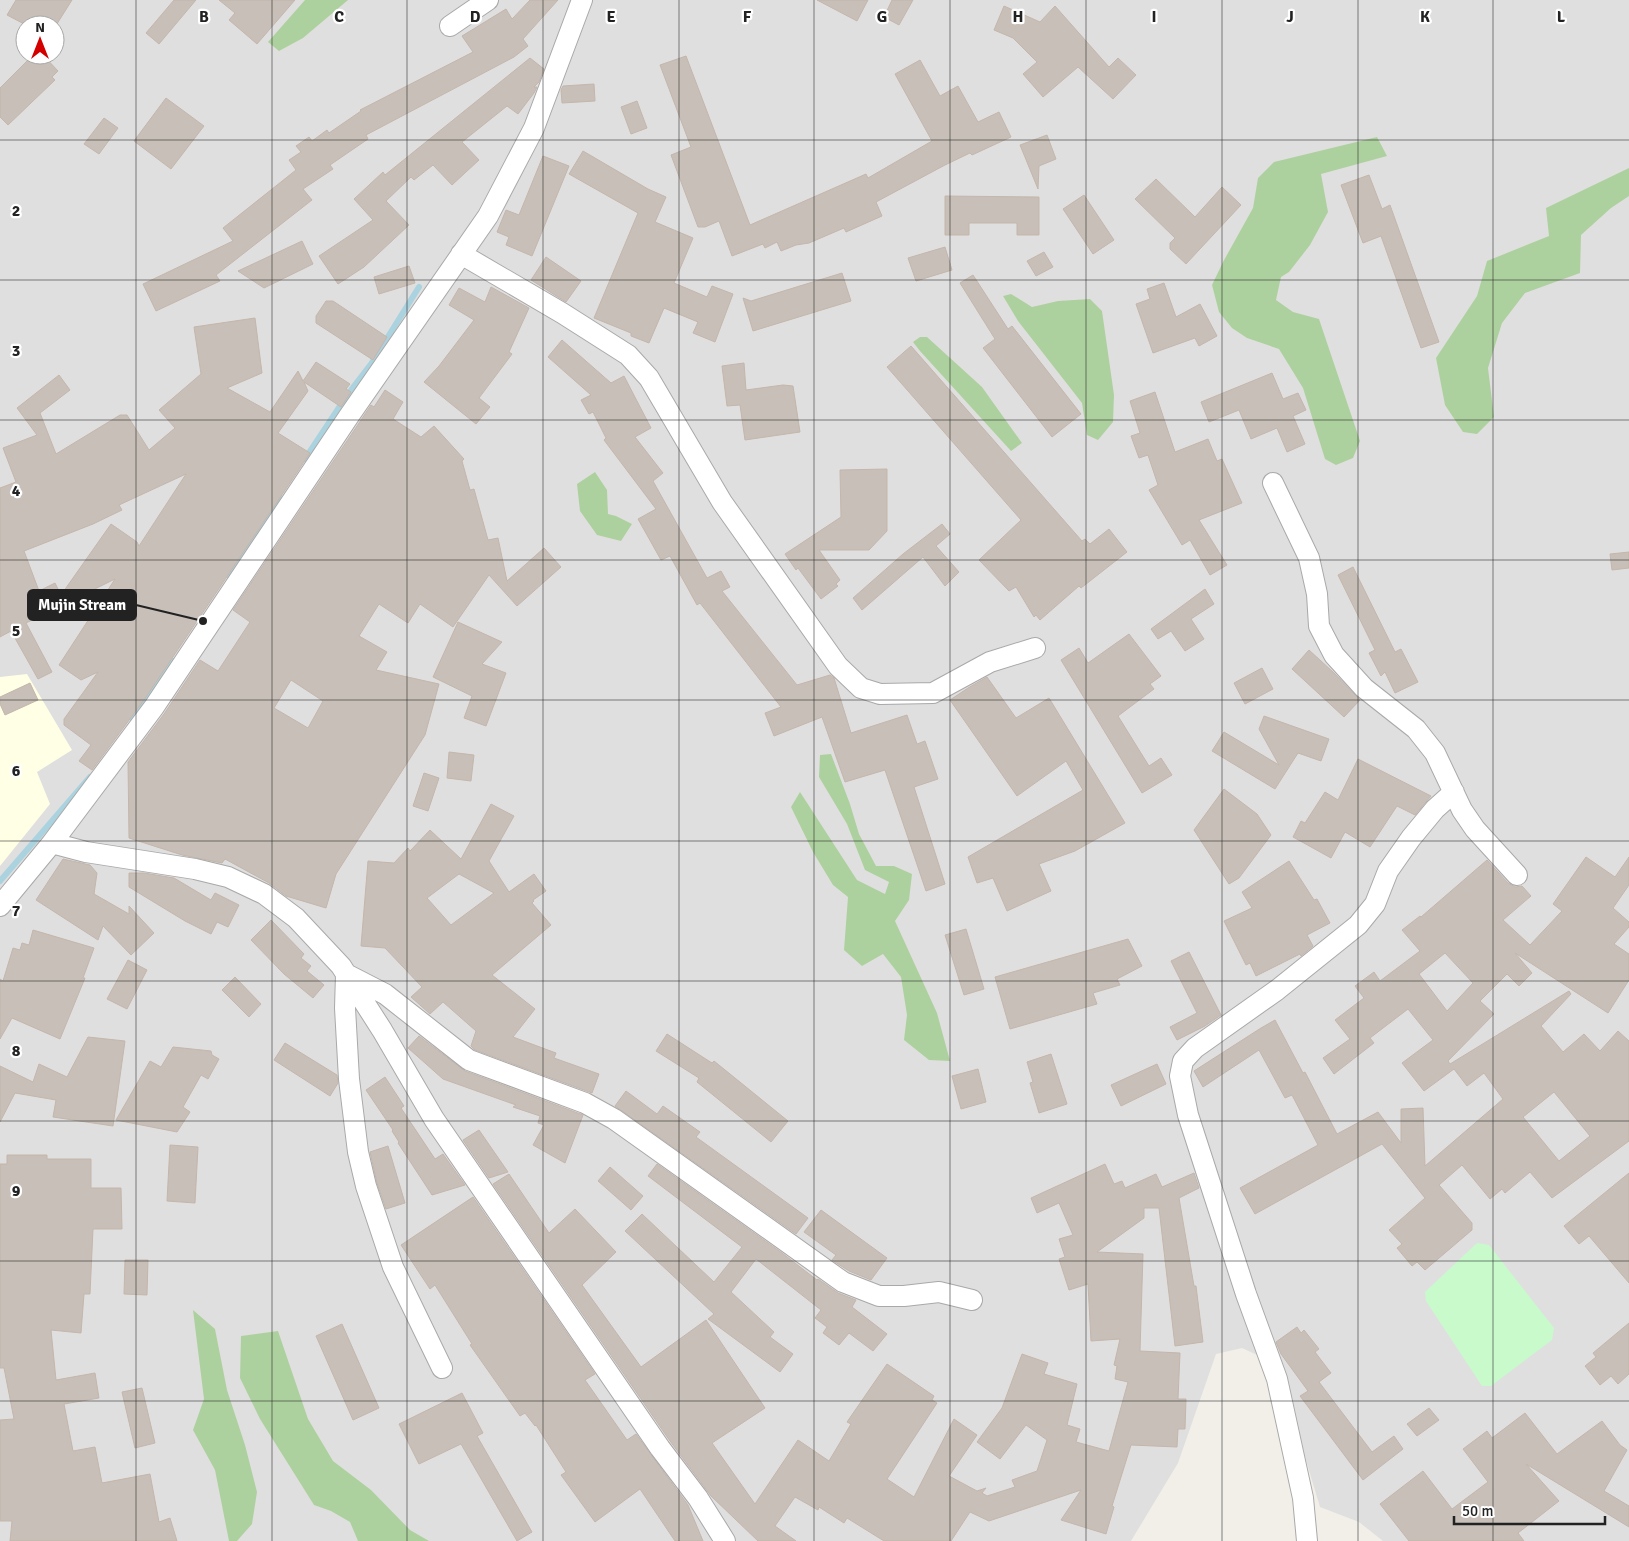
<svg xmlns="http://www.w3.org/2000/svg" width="1629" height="1541" viewBox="0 0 1629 1541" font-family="Signika,sans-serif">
<rect width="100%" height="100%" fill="#f2efe9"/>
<path fill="#e0dfdf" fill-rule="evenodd" d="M0,0H1629V1541H1383L1359,1522L1320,1507L1277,1364L1242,1348L1216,1354L1178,1463L1131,1541H0ZM25,25H55V55H25Z"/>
<path fill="#ffffe5" d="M27,674L72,750L37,772L50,804L0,866V677Z"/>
<path fill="#add19e" d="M305,0H348L303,38L279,51L268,42Z
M1377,137L1387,156L1321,174L1328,212L1310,245L1289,272L1281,277L1276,300L1293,312L1319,319L1360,441L1353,458L1336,465L1325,459L1303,388L1279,349L1247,338L1232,328L1219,312L1212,285L1223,262L1253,208L1258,178L1274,162Z
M1629,168V196L1611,208L1581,235L1580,273L1525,293L1502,323L1488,368L1494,417L1477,434L1463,432L1445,405L1436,358L1477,296L1487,261L1549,236L1546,208Z
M1011,294L1032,307L1058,301L1090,299L1102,311L1114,395L1113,422L1098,440L1087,435L1082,403L1018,321L1003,296Z
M920,337H927L982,387L1022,443L1011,451L920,351L913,342Z
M595,472L607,490L608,514L616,516L632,524L621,541L597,535L580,511L577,484Z
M831,754L850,804L859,834L876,866H894L912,874L909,900L895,921L937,1013L950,1061L929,1060L904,1040L907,1015L901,977L883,954L862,966L844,950L848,897L833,885L813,852L791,807L800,792L857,880L885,894L889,882L865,870L847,824L819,777L820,755Z
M193,1310L215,1329L227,1390L245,1445L257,1492L252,1524L237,1541H229L215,1470L193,1430L204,1399Z
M278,1331L308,1419L333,1461L371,1490L410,1530L429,1541H358L350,1522L331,1511L314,1505L260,1419L240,1378L241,1336Z"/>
<path fill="#c8facc" d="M1477,1243L1489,1245L1554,1328L1552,1340L1491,1386H1482L1426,1301L1425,1292Z"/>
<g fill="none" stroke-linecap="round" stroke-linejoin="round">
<path stroke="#aad3df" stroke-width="6" d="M305,459L348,394L371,364L419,287
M230,577L279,498
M133,719L173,661
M0,881L90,777"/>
</g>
<path fill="#c7bfb8" stroke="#c4b6ab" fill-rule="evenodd" d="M16,0H72L55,27V25H26L7,15Z
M174,0H196L159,44L146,33Z
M219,0H295L257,44L229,20L235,13Z
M530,0H558L523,39L528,46L514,57L366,135L368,139L330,165L333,169L303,189L312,200L216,275L220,281L156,311L143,284L233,241L223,228L296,170L289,160L301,152L296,146L309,137L312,141L327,130L329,133L361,111L360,110L473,52L462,36L506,9L512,19Z
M817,0H868L857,21Z
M892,0H913L899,25L884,17Z
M1004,6L1040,22L1055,6L1109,67L1118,58L1136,75L1113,99L1078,67L1043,97L1023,74L1037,62L1013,38L994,30Z
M33,55H43L58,71L52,77L55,80L8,125L0,117V88Z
M686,56L750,225L866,174L868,178L932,141L895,74L920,60L940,96L958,86L978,122L999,112L1011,137L972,155L970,153L945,165L876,202L882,216L846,232L844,228L809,243L796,245L781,251L777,242L765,248L763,244L732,256L719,221L705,227H698L671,155L691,147L660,65Z
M530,58L544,69L539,82L534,87H537L534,93L518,114L507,106L462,142L479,160L452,185L433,165L414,180L411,177L386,201L409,225L364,267L338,284L319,256L373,220L354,199L383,172L385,175Z
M594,84L595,101L562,103L561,90L563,86Z
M166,98L204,126L171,169L134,141Z
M637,101L647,128L631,134L621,107Z
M104,118L118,128L99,154L84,144Z
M1047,135L1056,159L1039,166L1038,189L1020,145Z
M583,151L648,189L666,197L655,222L693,238L674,283L707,297L712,286L733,294L715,342L693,333L698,322L664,308L649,343L631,336V333L594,318L638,213L569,174Z
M543,156L569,166L532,256L506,245L509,237L497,232L506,210L519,215Z
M1369,175L1382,209L1390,205L1439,342L1421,348L1381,236L1363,243L1341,185Z
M1156,179L1195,217L1222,187L1241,205L1186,264L1170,249V243L1175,238L1135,199Z
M1084,195L1114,240L1093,254L1063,209Z
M945,196L1039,197V235H1017V223H969V235H945Z
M302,241L313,264L264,288L238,271Z
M945,247L952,270L916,281L908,258Z
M1044,252L1053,267L1036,276L1027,261Z
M546,257L581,281L566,302L531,280Z
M409,266L415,283L379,294L374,277Z
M842,273L851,301L753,331L743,298L751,301Z
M973,275L1008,329L1012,326L1081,414L1052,437L983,348L995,339L960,283Z
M1164,283L1176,317L1200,304L1217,336L1199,346L1195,338L1153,353L1136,304L1150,299L1147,289Z
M491,287L529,308L509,352L512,354L479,398L490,407L476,424L424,382L439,366L474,320L449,305L459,288L485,302Z
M326,301H333L387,337L373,360L316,323V316Z
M255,318L262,373L227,388L270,412L298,371L303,381L316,362L350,384L346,389L351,392L341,407L304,382L308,391L278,433L310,453L144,700L92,770L79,761L91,745L64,725V719L98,672L81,680L59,665L115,579L26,623L52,672L38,679L11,631L0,637V488L16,482L3,448L37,435L17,408L59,375L70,390L40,413L56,454L120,415H127L149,450L175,428L159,410L201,374L194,327ZM186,474L139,546L137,542L111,524L61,595L55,583L39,591L24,551L93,524L122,510L119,505Z
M562,340L611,383L624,376L651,428L635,437L663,473L653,481L707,578L721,571L730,587L722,591L797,685L830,675L834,678L851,733L907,715L917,744L925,741L938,779L914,787L945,884L926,891L885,770L845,782L822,717L774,736L765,713L781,707L700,603L697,605L670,556L661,560L638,519L656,509L604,440L606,438L593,412L589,414L581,400L591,395L548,357Z
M911,346L1082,541L1085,539L1090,544L1109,529L1127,552L1081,588L1079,586L1040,620L1036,615L1034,617L1016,587L1009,591L979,560L1021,520L887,367Z
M744,363L746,390L783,385L793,386L800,432L745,440L740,405L727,406L722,366Z
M1272,373L1283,399L1298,393L1306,410L1293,416L1305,444L1287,452L1277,428L1251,439L1239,410L1209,422L1201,402Z
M385,390L403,402L393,419L421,437L434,426L464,459L462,461L470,490L474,489L488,540L498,538L507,581L544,548L561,567L517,606L489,575L453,627L420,604L408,623L379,604L359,636L387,652L376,670L439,684L425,735L336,874L326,908L286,896L269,883L225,859L222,863L182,855L129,838L128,762L164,714L200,660L218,671L250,622L233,610L359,423L371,405L374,407ZM291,680L323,701L308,728L274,708Z
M1155,392L1175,452L1208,439L1217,461L1222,459L1242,503L1199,520L1227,565L1210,575L1190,540L1182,545L1149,490L1158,485L1148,455L1139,458L1131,436L1140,433L1130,401Z
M887,469V531L869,550H819L840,580L836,584L838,586L821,599L798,568L796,570L785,554L841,517L840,470Z
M942,524L950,534L936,546L959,572L945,586L923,557L862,610L853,598L903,554Z
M1629,552V568L1612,570L1610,554Z
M1353,567L1395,652L1401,649L1418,682L1395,693L1385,672L1381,676L1369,653L1375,650L1338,575Z
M1205,589L1214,604L1191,619L1204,639L1185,651L1171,631L1158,639L1151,629Z
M458,622L502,642L482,664L506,673L486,726L464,718L472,696L433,677Z
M1129,634L1161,676L1150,684L1154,689L1118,716L1149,766L1161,758L1172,775L1142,793L1061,660L1079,648L1088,663Z
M1309,650L1333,672L1360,700L1344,717L1292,669Z
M1262,668L1273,689L1245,704L1234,683Z
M987,677L1016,718L1049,698L1125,823L1075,851L1039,864L1051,891L1007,911L993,878L977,883L968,857L1083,790L1066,761L1017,796L950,700L968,688Z
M30,683L38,700L5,715L0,704V697Z
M1264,716L1329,739L1321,761L1298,753L1275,789L1212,751L1224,732L1279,765L1259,729Z
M449,752L474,755L471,781L447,778Z
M1358,759L1431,796L1415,815L1397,806L1370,847L1345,832L1331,858L1293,837L1301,821L1305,823L1325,792L1338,800Z
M424,773L439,778L428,811L413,806Z
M1224,789L1257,814L1271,835L1239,878L1229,884L1194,830Z
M491,804L514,816L489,861L509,892L534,874L546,891L533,900L534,901L532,903L551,925L492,975L535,1009L513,1037L556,1053L554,1058L599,1074L592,1093L475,1050L471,1046L476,1031L443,1002L430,1014L411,997L422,987L385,948L361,946L368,861L394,863L408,848L410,851L430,830L461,859ZM459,874L494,893L451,925L427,898Z
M1586,857L1615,877L1629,857V885L1613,908L1629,922V927L1614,944L1629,954V980L1608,1013L1515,953L1532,973L1519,986L1507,974L1480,1001L1494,1014L1448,1061L1450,1064L1569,991L1571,994L1541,1026L1563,1052L1584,1034L1600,1051L1618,1031L1629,1041V1141L1552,1198L1530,1172L1505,1193L1502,1189L1490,1199L1462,1165L1439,1185L1472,1223V1230L1425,1270L1417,1262L1412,1266L1397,1248L1402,1244L1389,1230L1425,1198L1382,1144L1255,1214L1240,1188L1318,1145L1292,1095L1285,1098L1259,1050L1203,1087L1194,1071L1261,1028L1275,1020L1303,1073L1305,1072L1337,1134L1378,1112L1401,1143V1109L1423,1108L1425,1166L1503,1099L1484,1073L1467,1086L1454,1069L1424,1091L1402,1063L1433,1040L1408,1009L1370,1038L1374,1043L1334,1074L1323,1058L1350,1039L1335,1020L1364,998L1355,986L1374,972L1380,981L1420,951L1402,930L1420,916L1421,917L1487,860L1508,883L1515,887L1522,886L1531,896L1503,920L1530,945L1562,911L1553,904ZM1445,953L1473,983L1447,1011L1419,974ZM1554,1092L1590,1136L1559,1161L1523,1117Z
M63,859L90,865L97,873L94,894L129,914V906L154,933L131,955L103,926L98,940L36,900Z
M1289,861L1314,900L1317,899L1330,923L1307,935L1313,946L1301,956L1300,954L1256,976L1250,963L1246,965L1224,921L1252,908L1242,892Z
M129,873H144L174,878L211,900L215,893L239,905L228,927L217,922L211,934L185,921L129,887Z
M271,920L304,954L301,958L311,966L307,971L324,985L313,998L284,974L251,940Z
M966,929L984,989L964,995L945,935Z
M33,930L94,948L83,978H85L60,1039L12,1018L0,1039V979L3,981L13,948L20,950L22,943L29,945Z
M1128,939L1142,966L1117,979L1120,985L1093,993L1097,1004L1010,1029L995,977Z
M1189,952L1221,1015L1205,1026L1177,1040L1170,1027L1197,1013L1171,961Z
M128,960L147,970L127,1009L107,999Z
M235,977L261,1004L249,1017L222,990Z
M667,1034L712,1063L714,1061L788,1121L771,1142L697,1082L699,1078L656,1051Z
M419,1036L465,1071L583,1115L565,1163L533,1145L544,1125L538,1123L540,1116L513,1107L516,1105L443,1079L408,1048Z
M88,1037L125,1041L113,1126L53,1117L56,1100L15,1093L0,1122V1066L33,1082L39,1064L67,1077Z
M285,1043L337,1075L338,1083L330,1096L274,1060Z
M173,1047L211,1051L212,1055L219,1059L208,1079L201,1075L183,1107L190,1112L177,1132L116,1120L150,1061L161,1067Z
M1051,1054L1067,1104L1039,1113L1030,1083L1033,1082L1027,1062Z
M1157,1064L1166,1084L1121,1106L1111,1085Z
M978,1069L986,1102L961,1109L952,1076Z
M385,1077L404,1106L401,1108L435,1159L443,1154L465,1185L432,1195L398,1143L399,1142L392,1131L393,1130L366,1090Z
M626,1091L657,1114L663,1106L700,1132L696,1137L808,1218L796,1234L615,1106Z
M479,1130L508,1172L489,1178L463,1140Z
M170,1145L198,1147L195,1203L167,1201Z
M388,1146L405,1203L386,1209L377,1183L370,1152Z
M7,1155H47V1159H91V1188H121L122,1229H93L90,1294H84L81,1333L51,1330L56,1380L95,1373L99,1398L64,1404L73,1451L95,1447L102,1483L150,1474L159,1522L170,1518L177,1541H10L12,1521H0V1420L14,1419L4,1368H0V1164H7Z
M657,1164L782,1253L817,1280L818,1279L838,1293L856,1300L852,1307L887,1334L873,1351L849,1333L839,1345L823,1333L827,1327L815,1318L821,1310L756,1259L731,1292L774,1332L770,1337L793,1354L780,1372L708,1319L714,1314L625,1231L642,1214L714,1282L742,1247L648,1176Z
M1105,1164L1114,1184L1122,1181L1125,1188L1156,1174L1162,1187L1194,1173L1199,1188L1179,1198L1194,1286H1196L1203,1342L1175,1346L1159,1208H1144V1218L1097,1252L1143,1254L1140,1351L1180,1353L1178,1399H1186L1185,1429H1178L1177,1447L1131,1445L1112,1506L1114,1507L1106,1534L1061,1520L1081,1490L989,1521L970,1512L951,1541H884L847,1518L844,1523L819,1507L818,1510L795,1497L775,1526L796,1541H758L711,1496L670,1441L493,1184L509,1174L549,1233L575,1209L616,1252L582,1285L641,1367L706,1320L765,1408L712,1443L755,1504L798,1440L829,1461L851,1424L847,1422L887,1364L934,1396L932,1400L937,1403L887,1479L914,1497L954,1419L977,1435L949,1476L977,1491L986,1488L982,1493L987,1496L1015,1487L1012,1480L1037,1471L1047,1440L1026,1425L1000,1459L977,1442L1002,1408L1022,1354L1048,1363L1044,1374L1077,1384L1067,1425L1080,1429L1076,1442L1109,1451L1128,1382L1115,1379L1117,1366L1114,1365L1120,1339L1091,1341L1088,1284L1069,1290L1059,1259L1065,1257L1059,1239L1073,1235L1059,1203L1037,1213L1031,1198Z
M610,1167L643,1196L631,1210L598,1181Z
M1629,1173V1283L1589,1236L1579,1244L1564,1226Z
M473,1197L595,1374L585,1380L627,1440L636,1434L688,1505L703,1541H675L640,1489L595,1522L561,1475L566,1472L536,1425L535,1426L525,1413L520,1416L470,1345L472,1344L435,1285L430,1289L401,1245Z
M821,1210L887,1258L871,1280L849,1271L832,1260L836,1255L804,1232Z
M125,1260H148L147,1295L124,1294Z
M1629,1323V1374L1618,1384L1611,1376L1600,1385L1585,1366L1596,1357L1593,1353Z
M342,1324L379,1408L353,1420L316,1336Z
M1297,1327L1301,1333L1304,1330L1319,1349L1315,1352L1331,1373L1319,1382L1372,1452L1394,1436L1403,1449L1363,1480L1300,1396L1308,1391L1281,1354L1276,1342Z
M142,1388L155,1443L135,1448L122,1392Z
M462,1393L483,1433L477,1436L532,1532L517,1541L461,1444L419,1464L399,1424Z
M1429,1408L1439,1420L1417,1436L1407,1424Z
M1525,1413L1557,1454L1602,1421L1620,1445L1627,1450L1604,1491L1629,1506V1527L1526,1464L1559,1501L1518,1533L1524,1541H1409L1380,1504L1423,1471L1452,1509L1488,1482L1463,1449L1487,1431L1492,1438Z"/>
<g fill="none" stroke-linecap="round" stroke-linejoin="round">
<g stroke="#a9a9a9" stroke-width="22">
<path id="minor" d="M450,26L488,0
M461,254L562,313L628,355L649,378L722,502L838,666L861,688L880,694L933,693L990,662L1035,648
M1273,483L1309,558L1317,594L1319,626L1334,655L1364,688L1416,729L1435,753L1462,810L1475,829L1517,875
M52,843L86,852L195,869L228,877L264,894L296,918L341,966L382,1030L434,1119L660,1448L698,1498L725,1541
M0,906L52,843L154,707L349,416L488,216L534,128L582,0
M442,1368L393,1267L366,1186L358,1152L349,1079L345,1008L346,974L385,994L469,1060L585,1103L614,1119L843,1282L879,1296H904L939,1292L972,1300
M1307,1541L1303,1498L1277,1379L1246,1294L1188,1115L1180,1076L1183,1061L1195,1048L1277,990L1358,925L1375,904L1388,871L1411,838L1435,809L1454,792"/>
</g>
<use href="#minor" stroke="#fff" stroke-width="20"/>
</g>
<path fill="none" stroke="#222" stroke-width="1" stroke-opacity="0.55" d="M136,0V1541M272,0V1541M407,0V1541M543,0V1541M679,0V1541M814,0V1541M950,0V1541M1086,0V1541M1222,0V1541M1358,0V1541M1493,0V1541M0,140H1629M0,280H1629M0,420H1629M0,560H1629M0,700H1629M0,841H1629M0,981H1629M0,1121H1629M0,1261H1629M0,1401H1629"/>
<g font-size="16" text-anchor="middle" font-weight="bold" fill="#222" stroke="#fff" stroke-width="4.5" stroke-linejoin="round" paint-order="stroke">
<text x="204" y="22">B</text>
<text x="339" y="22">C</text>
<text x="475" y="22">D</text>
<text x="611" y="22">E</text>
<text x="747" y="22">F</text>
<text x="882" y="22">G</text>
<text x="1018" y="22">H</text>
<text x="1154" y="22">I</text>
<text x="1290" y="22">J</text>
<text x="1425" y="22">K</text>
<text x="1561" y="22">L</text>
<text x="16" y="216">2</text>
<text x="16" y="356">3</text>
<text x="16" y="496">4</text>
<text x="16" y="636">5</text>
<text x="16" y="776">6</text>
<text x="16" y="916">7</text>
<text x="16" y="1056">8</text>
<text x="16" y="1196">9</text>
</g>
<path fill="none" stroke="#222" stroke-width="2" d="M203 621L136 605"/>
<circle fill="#222" stroke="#fff" stroke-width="2" cx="203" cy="621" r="5"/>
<rect fill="#222" stroke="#222" stroke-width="2" x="28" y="590" width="108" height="30" rx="5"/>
<g font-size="15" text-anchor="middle" font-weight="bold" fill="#fff">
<text x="82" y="610">Mujin Stream</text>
</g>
<g transform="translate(40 40)"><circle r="24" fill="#ffffff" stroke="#a7a7a7"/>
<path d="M0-4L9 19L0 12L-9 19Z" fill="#d40000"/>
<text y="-8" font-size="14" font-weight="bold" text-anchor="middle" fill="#222222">N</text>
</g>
<path d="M1454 1516v8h151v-8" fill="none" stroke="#222222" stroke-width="2.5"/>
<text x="1462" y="1516" font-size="15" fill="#222222" stroke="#ffffff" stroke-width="4" paint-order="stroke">50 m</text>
</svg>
